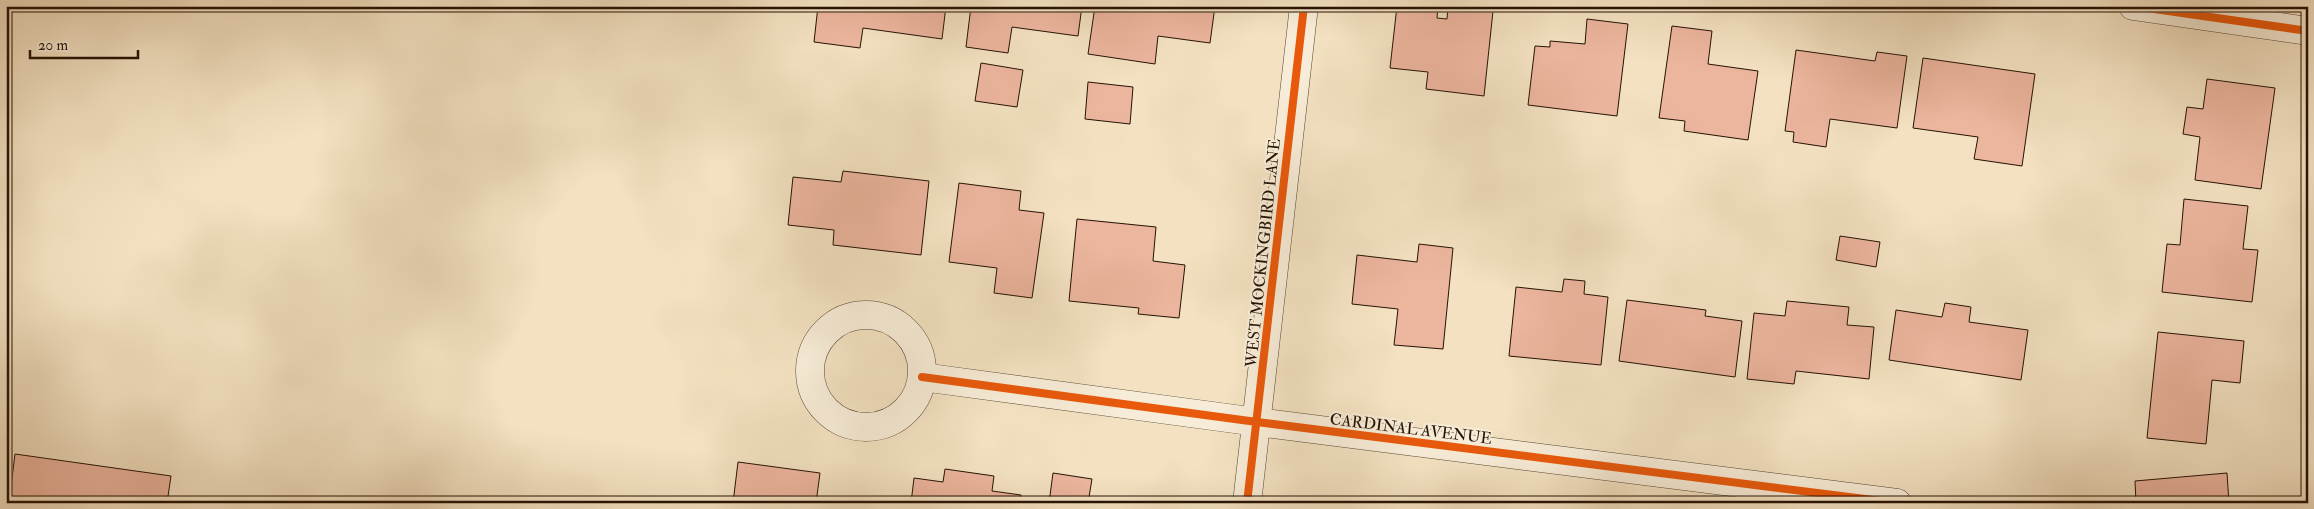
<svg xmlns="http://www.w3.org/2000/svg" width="2314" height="509" viewBox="0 0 2314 509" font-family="'IM FELL Double Pica',serif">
<rect width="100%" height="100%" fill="#f3e1c1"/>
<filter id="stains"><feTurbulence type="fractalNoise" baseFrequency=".004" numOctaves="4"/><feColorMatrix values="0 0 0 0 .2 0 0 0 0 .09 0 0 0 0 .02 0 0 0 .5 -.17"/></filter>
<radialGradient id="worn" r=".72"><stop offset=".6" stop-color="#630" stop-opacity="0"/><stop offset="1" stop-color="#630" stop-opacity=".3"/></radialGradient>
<path fill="#ecb59e" stroke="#251204" d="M818,6H946L942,39L863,28L860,48L814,42Z
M971,6H1082L1078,36L1012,27L1008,53L966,47Z
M1095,6H1215L1210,43L1158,36L1155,64L1088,54Z
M1397,6H1438L1437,18L1447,19L1448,7L1493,11L1484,96L1426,89L1428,72L1390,68Z
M1587,19L1628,24L1617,116L1528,105L1535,46L1550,47V41L1585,44Z
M1672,26L1712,31L1708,64L1758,71L1748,140L1684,131L1685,121L1659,118Z
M1796,50L1875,61L1877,52L1907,56L1897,128L1830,119L1826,147L1793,142L1794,132L1785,131Z
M1923,58L2035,74L2022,166L1974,159L1978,137L1913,128Z
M981,63L1023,70L1017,107L975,101Z
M2207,79L2275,88L2261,189L2195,180L2200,137L2183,134L2187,107L2203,109Z
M1088,82L1133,87L1130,124L1085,119Z
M843,171L929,181L921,255L833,245L834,230L788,225L793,177L841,182Z
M959,183L1021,191L1019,210L1044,213L1032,298L994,293L997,268L949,262Z
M2184,199L2248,206L2243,249L2258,250L2252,302L2162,292L2167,244L2180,245Z
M1077,219L1156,227L1153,261L1185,265L1179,318L1138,314L1139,308L1069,301Z
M1840,236L1880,242L1876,267L1836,260Z
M1419,244L1453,248L1443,349L1394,345L1398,309L1352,304L1357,255L1417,262Z
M1564,279L1585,281L1584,294L1608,297L1601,365L1509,356L1516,287L1562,292Z
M1627,300L1706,310L1705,316L1742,321L1735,377L1619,361Z
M1787,301L1849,307L1847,325L1874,327L1869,379L1796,371L1794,384L1747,379L1754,313L1785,316Z
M1945,303L1971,307L1969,322L2028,330L2021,380L1889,360L1896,310L1942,317Z
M2158,332L2244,341L2240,383L2212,380L2206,444L2147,438Z
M15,454L171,476L167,503H9Z
M738,462L820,473L816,503H733Z
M945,469L994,476L992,491L1021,495L1020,503H911L914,478L943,482Z
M1053,473L1092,479L1088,503H1049Z
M2227,473L2229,503H2136L2135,481Z
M214,500L243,503H214Z"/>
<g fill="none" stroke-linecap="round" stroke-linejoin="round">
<g stroke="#584633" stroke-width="29">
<path id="street" d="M2133,6L2308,31
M810 371a56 56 0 1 1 112 0a56 56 0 1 1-112 0Z
M922,377L1257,422L1897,503
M1247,503L1304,6"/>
</g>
<use href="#street" stroke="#f7ecd7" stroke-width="28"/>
<g stroke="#f7ecd7" stroke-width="11">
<path id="cycleway" d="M2133,6L2308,31
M922,377L1257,422L1897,503
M1247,503L1304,6"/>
</g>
<use href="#cycleway" stroke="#e8590c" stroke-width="8"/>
</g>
<g text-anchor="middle" stroke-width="4" stroke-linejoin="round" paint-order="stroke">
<g font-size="16" fill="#251204" stroke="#f7ecd7">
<text transform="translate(1262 253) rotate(-84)" y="6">WEST MOCKINGBIRD LANE</text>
<text transform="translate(1411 428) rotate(7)" y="6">CARDINAL AVENUE</text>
</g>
</g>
<rect width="2314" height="509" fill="none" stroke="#f3e1c1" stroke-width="25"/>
<rect x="8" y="8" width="2299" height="494" fill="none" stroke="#251204" stroke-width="2.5"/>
<rect x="12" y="12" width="2289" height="484" fill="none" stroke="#251204"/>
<path d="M30 50v8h108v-8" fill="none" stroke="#251204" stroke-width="2.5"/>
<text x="38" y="50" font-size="15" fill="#251204" stroke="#f7ecd7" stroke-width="4" paint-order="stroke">20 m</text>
<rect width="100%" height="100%" filter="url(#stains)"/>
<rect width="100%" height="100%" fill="url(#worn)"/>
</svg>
